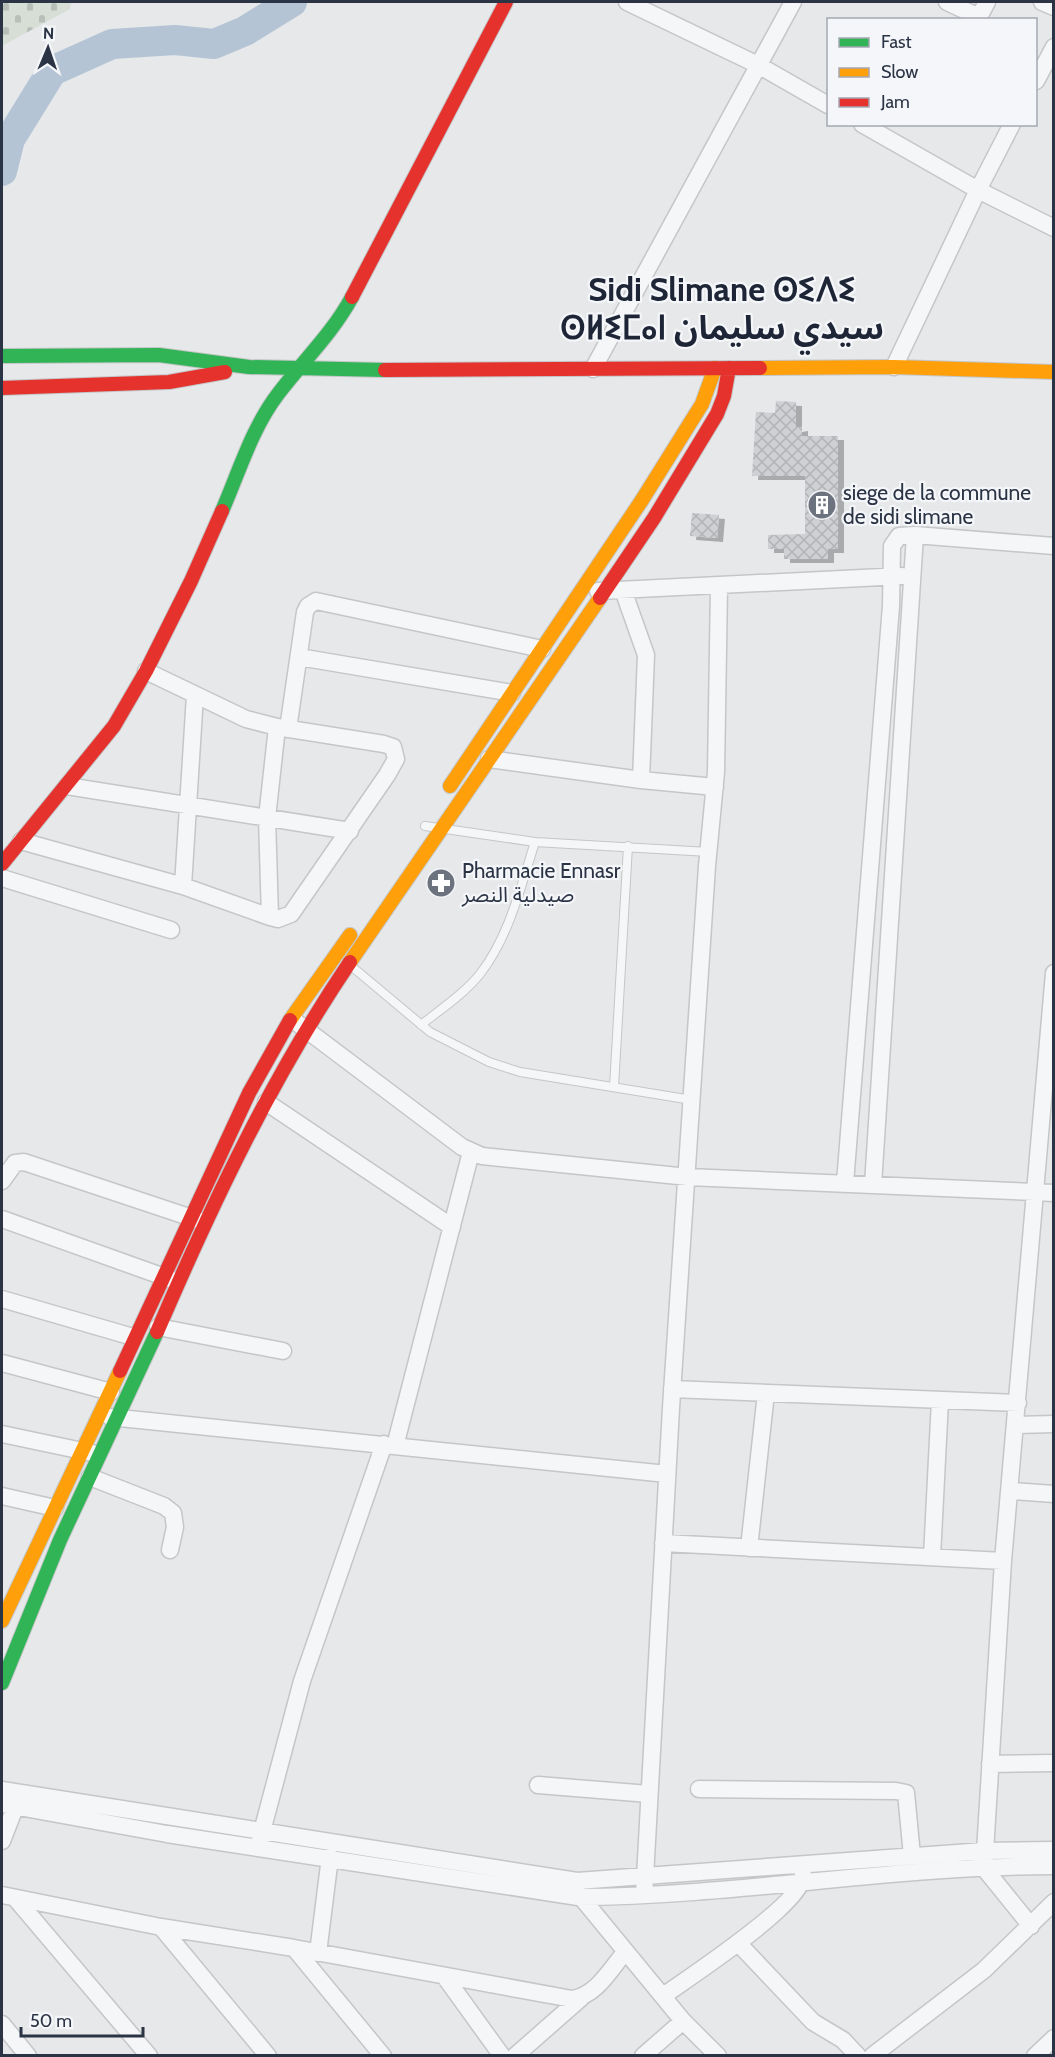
<svg xmlns="http://www.w3.org/2000/svg" width="1055" height="2057" viewBox="0 0 1055 2057" font-family="Cabin,'Noto Sans Arabic','Noto Sans Tifinagh',sans-serif">
<defs>
<pattern id="cemetery-stones" width="16" height="16" patternUnits="userSpaceOnUse" patternTransform="scale(1.5)"><rect width="16" height="16" fill="#d6ded6"/><path d="M2 7V4a2 2 0 0 1 4 0v3zM10 15v-3a2 2 0 0 1 4 0v3z" fill="#b8bfb9"/></pattern>
<pattern id="building-cross-hatch" width="8" height="8" patternUnits="userSpaceOnUse" patternTransform="scale(1.5)"><rect width="8" height="8" fill="#ced0d3"/><path d="M0 0l8 8M0 8l8-8" fill="none" stroke="#b1b3b6"/></pattern>
<filter id="shadow"><feDropShadow dx="6" dy="4" stdDeviation="0" flood-color="#0004"/></filter>
</defs>
<rect width="100%" height="100%" fill="#e6e8ea"/>
<path fill="url(#cemetery-stones)" d="M2,2H71L70,9L2,46Z"/>
<g fill="none" stroke-linecap="round" stroke-linejoin="round">
<path stroke="#b4c4d5" stroke-width="30" d="M2,171L10,139L52,71L112,44L175,40L214,44L245,31L292,2"/>
</g>
<path fill="url(#building-cross-hatch)" filter="url(#shadow)" d="M776,401L796,402V428L802,427V436H838V549H828V559H784V549H768V535L805,534V476H752L756,412L775,413Z
M692,513L719,515L717,538L690,536Z"/>
<g fill="none" stroke-linecap="round" stroke-linejoin="round">
<g stroke="#c4c6c8" stroke-width="10">
<path id="lane" d="M425,826L535,842L709,852
M350,965L430,1032L489,1062L520,1072L692,1100
M421,1025C441,1009 465,993 480,974C509,937 521,886 535,842
M614,1087L628,846"/>
</g>
<g stroke="#c4c6c8" stroke-width="19">
<path id="street" d="M627,2L758,65L828,105
M947,2L979,17L987,2
M1042,2L1054,7
M1036,81L1054,47
M862,124L978,190L1054,228
M894,367L978,190L1012,124
M593,369L793,2
M623,590L646,655L641,780
M598,591L902,576
M299,657L512,693
M288,729L305,612L308,606L316,601L542,649
M489,759L641,780L715,787
M67,786L350,831
M21,841L183,886L270,917L278,919L291,914L387,775L396,759L393,747L384,744L277,727L246,719L146,671
M2,878L171,930
M183,886L195,695
M270,917L267,818L277,727
M1054,973L1035,1192L1054,1193
M296,1022L462,1147L482,1156L688,1177L1035,1192L1003,1561L984,1868L1031,1926
M266,1102L452,1227
M2,1181L15,1163L24,1162L198,1220
M845,1183L891,606L892,546L899,536L915,535L1054,546
M873,1185L915,535
M2,1219L170,1279
M2,1299L133,1337
M158,1327L283,1351
M2,1363L111,1392
M672,1389L1018,1403
M110,1417L667,1474
M1016,1425L1054,1424
M2,1434L92,1453
M395,1446L471,1152
M90,1477L164,1506L173,1513L175,1527L170,1550
M1011,1491L1054,1494
M2,1496L55,1508
M663,1543L1003,1561
M749,1548L766,1393
M932,1557L940,1400
M990,1764L1054,1763
M538,1785L649,1794
M699,1789L896,1791L906,1793L912,1856
M2,1790L577,1881L984,1851L1054,1850
M2,1804L167,1834L578,1897C737,1896 894,1866 1054,1866
M260,1839L302,1681L384,1444
M2,1841L18,1800
M576,1891L683,2021L718,2056
M2,1895L161,1927L294,1948L572,1999C596,1996 610,1970 625,1952
M644,1895L671,1408L707,866L716,772L719,587
M16,1899L149,2056
M161,1927L268,2056
M738,1943L813,2022L843,2040L858,2056
M294,1948L383,2056
M318,1953L330,1857
M445,1977L502,2056
M663,1996C688,1978 804,1903 803,1875
M2,2024L28,2056
M515,2056L581,1998
M643,2056L683,2021
M872,2056L984,1970L1054,1902
M1035,2056L1054,2038"/>
</g>
<g stroke="#c4c6c8" stroke-width="16">
<path id="fast" d="M2,356L159,355L249,367L385,370
M222,511C239,472 252,428 278,394C303,361 332,334 352,297
M2,1683L60,1540L157,1332"/>
</g>
<g stroke="#c4c6c8" stroke-width="16">
<path id="slow" d="M760,368L894,367L1054,372
M450,786L642,500L702,404L715,368
M350,962L600,598
M290,1020L350,935
M2,1621L120,1371"/>
</g>
<g stroke="#c4c6c8" stroke-width="16">
<path id="jam" d="M352,297L506,2
M385,370L760,368
M2,388L169,382L225,372
M600,598L654,518L717,414L724,396L729,368
M2,864L114,726L146,671L191,581L222,511
M157,1332C212,1204 272,1077 350,962
M120,1371L249,1093L290,1020"/>
</g>
<use href="#lane" stroke="#f5f6f7" stroke-width="8"/>
<use href="#street" stroke="#f5f6f7" stroke-width="16"/>
<use href="#fast" stroke="#30b455" stroke-width="14"/>
<use href="#slow" stroke="#ff9f0a" stroke-width="14"/>
<use href="#jam" stroke="#e5322d" stroke-width="14"/>
</g>
<defs>
<g id="building-disc" transform="scale(1.5)"><circle r="9.5" fill="#6c737f" stroke="#f4f6f9"/><path d="M-4-6H4V6H1V3H-1V6H-4ZM-2.5-4.3h1.7v1.8h-1.7ZM.8-4.3h1.7v1.8H.8ZM-2.5-1h1.7V.8h-1.7ZM.8-1h1.7V.8H.8Z" fill="#fff"/></g>
<g id="pharmacy-disc" transform="scale(1.5)"><circle r="9.5" fill="#6c737f" stroke="#f4f6f9"/><path d="M-2-6h4v4h4v4h-4v4h-4v-4h-4v-4h4Z" fill="#fff"/></g>
</defs>
<g fill-rule="evenodd">
<use href="#building-disc" x="822" y="505"/>
<use href="#pharmacy-disc" x="441" y="883"/>
</g>
<g text-anchor="middle" stroke-width="4.5" stroke-linejoin="round" paint-order="stroke">
<g font-size="21" fill="#2b3445" stroke="#f4f6f9" text-anchor="start">
<text x="843" y="500">siege de la commune<tspan x="843" dy="24">de sidi slimane</tspan></text>
<text x="462" y="878">Pharmacie Ennasr<tspan x="462" dy="24">صيدلية النصر</tspan></text>
</g>
<g font-size="33" font-weight="bold" fill="#1d2536" stroke="#f4f6f9">
<text x="722" y="301">Sidi Slimane ⵙⵉⴷⵉ<tspan x="722" dy="38">ⵙⵍⵉⵎⴰⵏ سيدي سليمان</tspan></text>
</g>
</g>
<rect width="1055" height="2057" fill="none" stroke="#2b3445" stroke-width="6"/>
<rect x="827" y="18" width="210" height="108" fill="#f4f6f9" stroke="#a4a8b1" stroke-width="1.5"/>
<rect x="839" y="38" width="30" height="9" fill="#30b455" stroke="#a4a8b1" stroke-width="1.5"/>
<text x="881" y="48" font-size="18" fill="#2b3445">Fast</text>
<rect x="839" y="68" width="30" height="9" fill="#ff9f0a" stroke="#a4a8b1" stroke-width="1.5"/>
<text x="881" y="78" font-size="18" fill="#2b3445">Slow</text>
<rect x="839" y="98" width="30" height="9" fill="#e5322d" stroke="#a4a8b1" stroke-width="1.5"/>
<text x="881" y="108" font-size="18" fill="#2b3445">Jam</text>
<g transform="translate(48 48) rotate(2)" stroke="#f4f6f9" stroke-width="4.5" paint-order="stroke">
<path d="M0-4.5L10 22L0 15L-10 22Z" fill="#2b3445"/>
<text y="-9" font-size="16" font-weight="bold" text-anchor="middle" fill="#2b3445">N</text>
</g>
<path d="M21 2027v9h122v-9" fill="none" stroke="#2b3445" stroke-width="3"/>
<text x="30" y="2027" font-size="18" fill="#2b3445" stroke="#f4f6f9" stroke-width="4.5" paint-order="stroke">50 m</text>
</svg>
